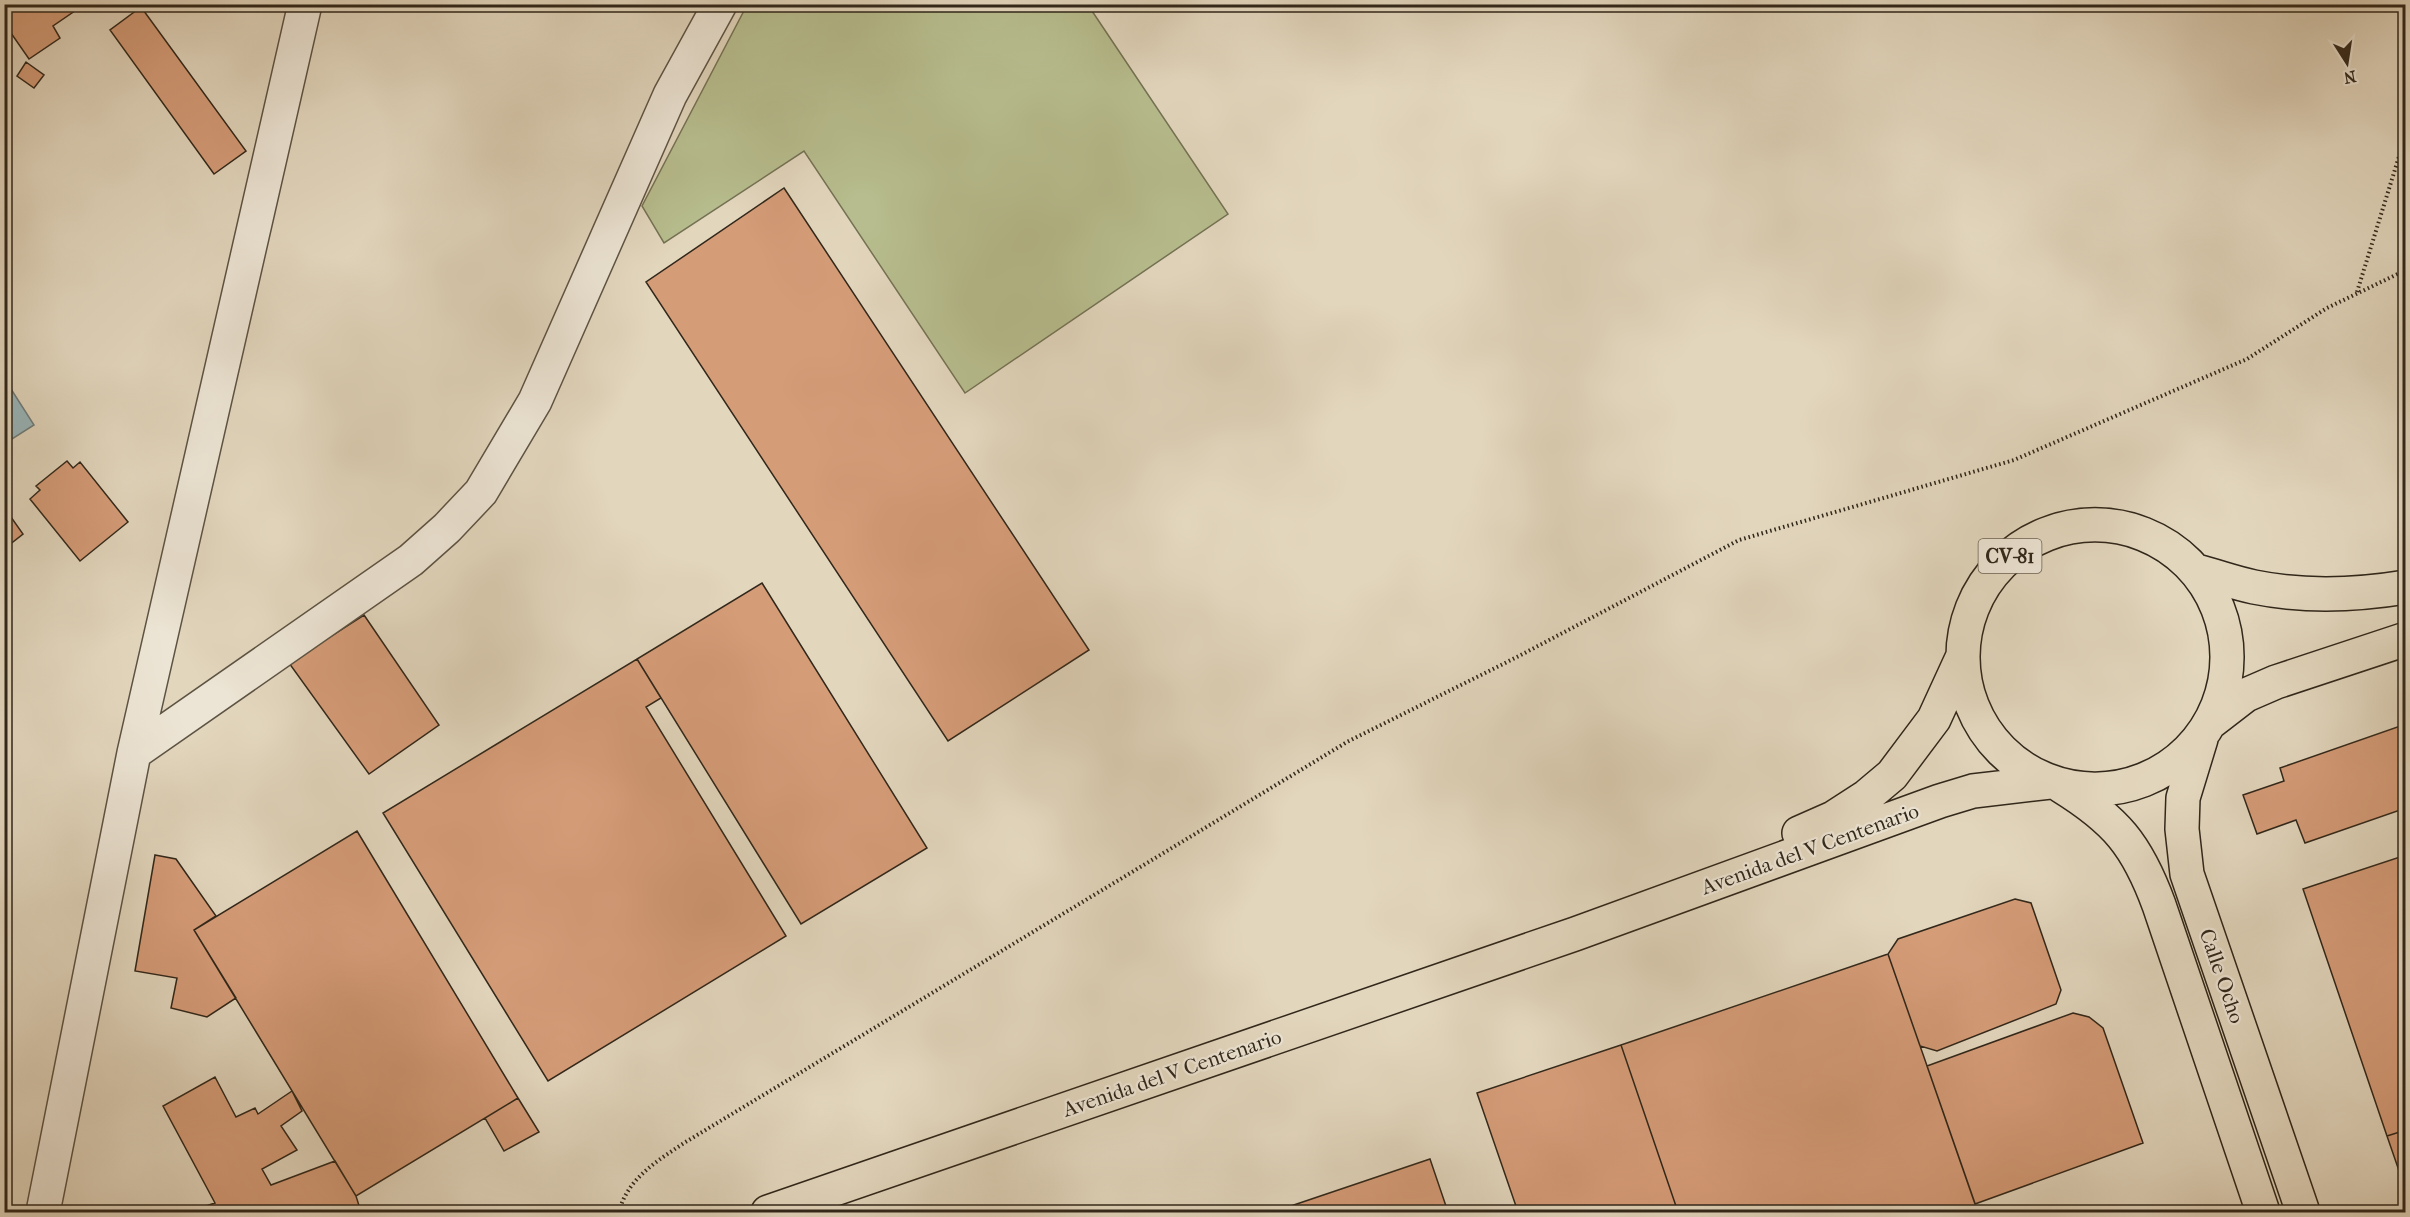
<svg xmlns="http://www.w3.org/2000/svg" width="2410" height="1217" viewBox="0 0 2410 1217" font-family="'IM FELL French Canon',serif">
<rect width="100%" height="100%" fill="#e2d6bd"/>
<filter id="stains"><feTurbulence type="fractalNoise" baseFrequency=".00333" numOctaves="4"/><feColorMatrix values="0 0 0 0 .2 0 0 0 0 .09 0 0 0 0 .02 0 0 0 .5 -.17"/></filter>
<radialGradient id="worn" r=".72"><stop offset=".6" stop-color="#630" stop-opacity="0"/><stop offset="1" stop-color="#630" stop-opacity=".3"/></radialGradient>
<path fill="#b7bd8e" stroke="#747254" stroke-width="1.5" d="M1088,5L1228,214L965,393L804,151L664,243L642,206L747,5Z"/>
<path fill="#99b6bb" stroke="#6f7d7b" stroke-width="1.5" d="M11,389L34,425L12,439L5,428V393Z"/>
<path fill="#d59c78" stroke="#31271a" stroke-width="1.5" d="M4,4H85L53,26L60,38L29,59L4,23Z
M141,7L246,151L214,174L110,30Z
M26,62L44,75L34,88L17,76Z
M784,188L1089,650L948,741L646,282Z
M67,461L73,468L80,462L128,522L80,561L30,499L40,490L36,486Z
M6,510L23,534L4,549V511Z
M762,583L927,848L801,924L637,659Z
M364,615L439,725L369,774L289,663Z
M637,659L661,698L646,707L786,936L548,1081L383,813Z
M2406,724V808L2305,843L2296,820L2257,834L2243,795L2284,781L2280,768Z
M357,831L518,1098L356,1196L194,930Z
M155,855L176,859L216,916L194,930L236,998L207,1017L171,1008L177,978L135,971Z
M2406,855V1130L2387,1136L2303,889Z
M2015,899L2031,903L2061,990L2056,1004L1937,1051L1920,1046L1888,954L1898,939Z
M1888,954L1978,1212H1678L1621,1045Z
M2073,1013L2089,1017L2103,1028L2143,1143L1975,1204L1927,1066Z
M1621,1045L1678,1212H1518L1477,1093Z
M215,1077L236,1117L255,1108L258,1114L292,1091L302,1111L281,1126L297,1150L262,1169L271,1185L335,1161L356,1196L361,1212H187L215,1203L163,1106Z
M518,1098L539,1132L504,1151L485,1118Z
M2406,1130V1191L2387,1136Z
M1430,1159L1448,1212H1280L1279,1210Z
M1098,1207L1100,1212H1080Z"/>
<g fill="none" stroke-linecap="round" stroke-linejoin="round">
<g stroke="#5d5343" stroke-width="36">
<path id="minor" d="M134,753L411,560L447,528L481,492L535,401L670,95L720,4
M43,1212L134,753L305,4"/>
</g>
<g stroke="#31271a" stroke-width="36">
<path id="major" d="M1963 657a132 132 0 1 1 264 0a132 132 0 1 1-264 0Z
M2196,571C2216,576 2235,583 2254,587C2303,597 2357,595 2406,587
M2211,722L2246,695L2276,682L2406,639
M2201,739L2183,798L2182,829L2187,874L2303,1212
M2061,786C2116,820 2137,845 2159,905L2263,1212
M1799,833L1833,818L1867,796L1892,775L1934,719L1962,658
M768,1212L1575,934L1940,801L1973,791L2050,782"/>
</g>
<path stroke="#31271a" stroke-width="4" stroke-dasharray="1.5 3" stroke-linecap="butt" d="M2357,292L2406,134
M619,1212C627,1179 657,1161 684,1143L1347,742L1517,657L1739,540L2014,460L2247,359L2327,308L2406,270"/>
<use href="#minor" stroke="#ece4d4" stroke-width="33"/>
<use href="#major" stroke="#e2d6bd" stroke-width="33"/>
</g>
<g text-anchor="middle" stroke-width="4.5" stroke-linejoin="round" paint-order="stroke">
<rect fill="#ece4d4" stroke="#696052" stroke-width="1.5" x="1978.5" y="539" width="63" height="34" rx="4.5"/>
<g font-size="20" font-weight="bold" fill="#31271a">
<text x="2010" y="563">CV-81</text>
</g>
<g font-size="21" fill="#31271a" stroke="#ece4d4">
<text transform="translate(1810 849) rotate(-20)" y="7">Avenida del V Centenario</text>
<text transform="translate(2222 976) rotate(71)" y="7">Calle Ocho</text>
<text transform="translate(1172 1073) rotate(-19)" y="7">Avenida del V Centenario</text>
</g>
</g>
<rect width="2410" height="1217" fill="none" stroke="#e2d6bd" stroke-width="24"/>
<rect x="6" y="6" width="2398" height="1205" fill="none" stroke="#31271a" stroke-width="3"/>
<rect x="12" y="12" width="2386" height="1193" fill="none" stroke="#31271a" stroke-width="1.5"/>
<g transform="translate(2347 63) rotate(168)" stroke="#ece4d4" stroke-width="4.5" paint-order="stroke">
<path d="M0-4.5L10 22L0 15L-10 22Z" fill="#31271a"/>
<text y="-9" font-size="16" font-weight="bold" text-anchor="middle" fill="#31271a">N</text>
</g>
<rect width="100%" height="100%" filter="url(#stains)"/>
<rect width="100%" height="100%" fill="url(#worn)"/>
</svg>
